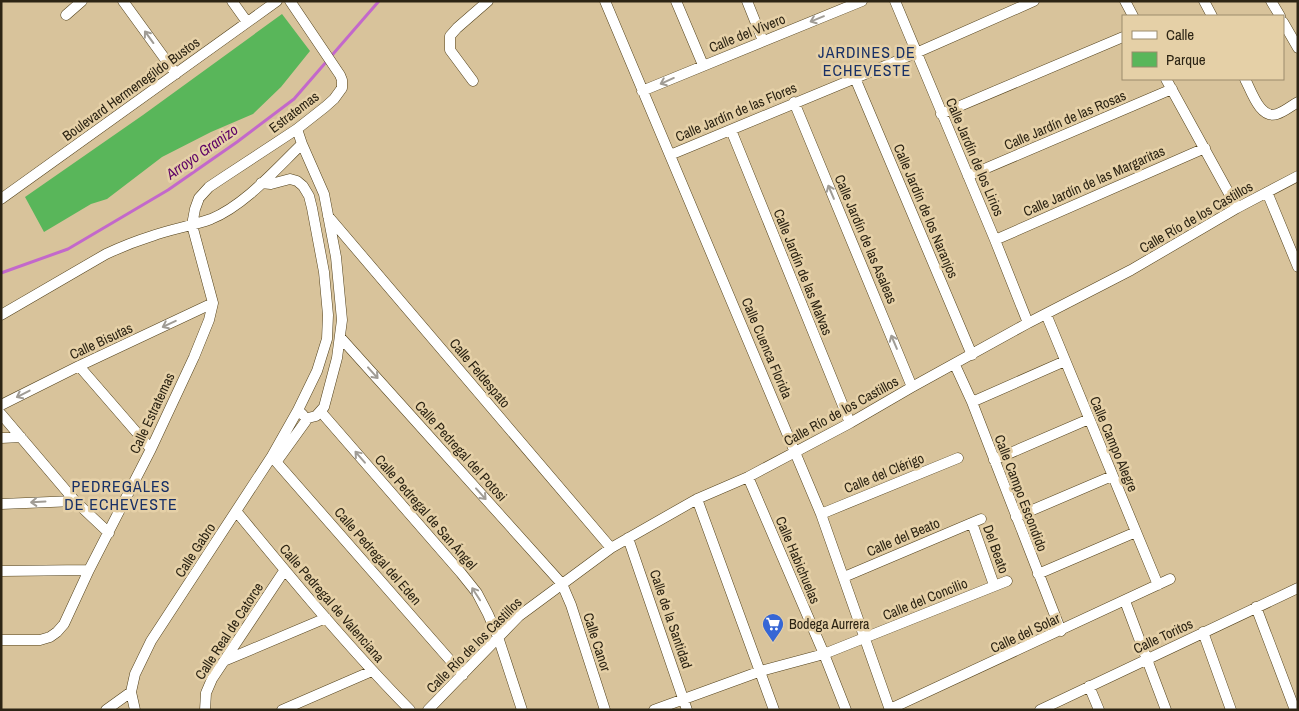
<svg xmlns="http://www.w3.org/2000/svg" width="1299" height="711" viewBox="0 0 1299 711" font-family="'Archivo Narrow',sans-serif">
<rect width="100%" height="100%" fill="#d8c39b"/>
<path fill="#59b65a" d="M282,14L310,51L281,87L253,114L211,132L162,157L107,199L91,204L44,232L25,197L143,115Z"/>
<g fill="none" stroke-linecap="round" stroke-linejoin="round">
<path stroke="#c368cb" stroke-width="3" d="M1,273L68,249L168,190L237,142L294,99L379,1"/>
<g stroke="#52411b" stroke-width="11">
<path id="minor" d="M123,1L176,74
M232,1L247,22
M605,1L821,514L890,710
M676,1L703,65
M747,1L763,41
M895,1L995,240L1028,323
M1125,1L1133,16
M1204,1L1212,16
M1271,1L1280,16
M66,15L82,1
M1283,22L1298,48
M855,78L972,355
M1166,79L1237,208
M1245,79C1251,90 1260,120 1277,114C1284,112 1291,106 1298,102
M473,81L450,50V36L457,28L488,1
M642,91L862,1
M794,102L912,387
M941,114L1123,37
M731,130L850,423
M670,155L916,53L1034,1
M968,176L1172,89
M261,183L271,184L290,179L297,181L303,186L309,196L312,208L324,272L328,315L327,339L317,371L298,410L303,415
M1267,192L1298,267
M1,199L277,1
M328,216L611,548
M995,240L1205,148
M1046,314L1158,585
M1,315L106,254C121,247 136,241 152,236C171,229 192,226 211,219C245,205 276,169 302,144
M340,337L562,584L571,605L605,710
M955,365L972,402L1061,631
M79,366L151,449
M972,402L1065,361
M1,405L79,366L213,303
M321,412L461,573L477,593L488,614L498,637L522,710
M1,414L75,501L109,533
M1,438L21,437
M272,457L463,675
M994,460L1089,419
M277,461L308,418L316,416L324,407L337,358L342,320L336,257L324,194L302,144L297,129
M748,477L824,654L846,710
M697,499L774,710
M1,504L75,501
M236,511C292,579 348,647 410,710
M821,514L958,458
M1016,517L1112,476
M972,523L994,585
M628,538L687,710
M1,571L89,570
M1038,574L1136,532
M844,577L981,519
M1125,601L1166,710
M1256,607L1295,710
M1203,632L1231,710
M1,640H40L50,637L57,632L64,624L89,570L151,449L194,357L209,320L213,303L192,225L195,209L199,198L209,187L224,177L297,129L325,107L334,99L342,88V80L340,75L290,1
M224,661L326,618
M1089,686L1099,710
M890,709L1170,579
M106,710L131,692
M135,710L131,692L135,674L151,641L272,456L298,410
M205,710L206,693L212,679L284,571
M282,710L372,671
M428,710L519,616L611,548L697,499L748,477L850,423L912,387L1028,323L1131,270L1237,208L1298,176
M654,710L761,671L824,654L1007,581
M1040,710L1298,588"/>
</g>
<use href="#minor" stroke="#fff" stroke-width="10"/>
</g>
<defs><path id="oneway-shaft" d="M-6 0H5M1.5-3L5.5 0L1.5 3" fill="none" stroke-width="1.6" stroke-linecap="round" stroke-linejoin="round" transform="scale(1.25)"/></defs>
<g stroke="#a09c95">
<use href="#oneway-shaft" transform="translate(817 19) rotate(158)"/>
<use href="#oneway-shaft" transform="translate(149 37) rotate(-126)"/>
<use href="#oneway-shaft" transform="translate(667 81) rotate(156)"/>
<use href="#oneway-shaft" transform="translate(831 192) rotate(-113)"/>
<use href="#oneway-shaft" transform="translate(169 324) rotate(155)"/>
<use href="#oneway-shaft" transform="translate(894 342) rotate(-113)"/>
<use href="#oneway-shaft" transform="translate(373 373) rotate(48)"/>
<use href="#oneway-shaft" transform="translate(23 394) rotate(153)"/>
<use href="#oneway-shaft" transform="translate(360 457) rotate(-131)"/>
<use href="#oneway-shaft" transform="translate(481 494) rotate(48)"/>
<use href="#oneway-shaft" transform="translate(38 502) rotate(177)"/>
<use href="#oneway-shaft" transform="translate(476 594) rotate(-123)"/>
</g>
<defs>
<g id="supermarket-pin" transform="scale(1.125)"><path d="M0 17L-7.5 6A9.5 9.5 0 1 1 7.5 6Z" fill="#3666d5" stroke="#e5d0a7"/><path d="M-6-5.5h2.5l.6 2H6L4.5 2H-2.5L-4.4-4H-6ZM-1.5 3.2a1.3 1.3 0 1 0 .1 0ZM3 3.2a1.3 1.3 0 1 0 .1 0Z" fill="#fff"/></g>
</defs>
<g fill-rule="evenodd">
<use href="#supermarket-pin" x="773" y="624"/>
</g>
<g text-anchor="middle" stroke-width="5" stroke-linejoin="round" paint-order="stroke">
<g font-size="14" fill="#2c2414" stroke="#e5d0a7">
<text transform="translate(747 33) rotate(-22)" y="5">Calle del Vivero</text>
<text transform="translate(131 89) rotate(-36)" y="5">Boulevard Hermenegildo Bustos</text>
<text transform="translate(294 112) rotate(-37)" y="5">Estratemas</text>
<text transform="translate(736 112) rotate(-23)" y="5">Calle Jardín de las Flores</text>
<text transform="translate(1065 120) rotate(-23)" y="5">Calle Jardín de las Rosas</text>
<text transform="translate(975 157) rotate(67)" y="5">Calle Jardín de los Lirios</text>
<text transform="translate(1094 181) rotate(-24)" y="5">Calle Jardín de las Margaritas</text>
<text transform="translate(926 211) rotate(67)" y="5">Calle Jardín de los Naranjos</text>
<text transform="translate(1196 217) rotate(-30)" y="5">Calle Río de los Castillos</text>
<text transform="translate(866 239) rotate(67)" y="5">Calle Jardín de las Asaleas</text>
<text transform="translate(803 272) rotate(68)" y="5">Calle Jardín de las Malvas</text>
<text transform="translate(101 341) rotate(-25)" y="5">Calle Bisutas</text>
<text transform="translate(767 348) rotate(67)" y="5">Calle Cuenca Florida</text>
<text transform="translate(480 373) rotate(50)" y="5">Calle Feldespato</text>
<text transform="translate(841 411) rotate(-29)" y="5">Calle Río de los Castillos</text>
<text transform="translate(152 413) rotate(-65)" y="5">Calle Estratemas</text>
<text transform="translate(1114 444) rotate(67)" y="5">Calle Campo Alegre</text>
<text transform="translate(461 451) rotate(48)" y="5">Calle Pedregal del Potosi</text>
<text transform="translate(884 473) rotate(-22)" y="5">Calle del Clérigo</text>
<text transform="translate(1021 493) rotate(69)" y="5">Calle Campo Escondido</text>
<text transform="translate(426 512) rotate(49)" y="5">Calle Pedregal de San Ángel</text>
<text transform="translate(903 537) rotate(-23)" y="5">Calle del Beato</text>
<text transform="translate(996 549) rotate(70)" y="5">Del Beato</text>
<text transform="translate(195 550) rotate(-57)" y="5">Calle Gabro</text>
<text transform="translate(378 556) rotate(49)" y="5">Calle Pedregal del Eden</text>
<text transform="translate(798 560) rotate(67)" y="5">Calle Habichuelas</text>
<text transform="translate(925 599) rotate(-22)" y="5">Calle del Concilio</text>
<text transform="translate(332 603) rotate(49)" y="5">Calle Pedregal de Valenciana</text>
<text transform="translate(671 619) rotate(71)" y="5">Calle de la Santidad</text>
<text transform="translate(229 631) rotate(-57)" y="5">Calle Real de Catorce</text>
<text transform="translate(1025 633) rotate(-25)" y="5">Calle del Solar</text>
<text transform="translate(1163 636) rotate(-25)" y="5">Calle Toritos</text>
<text transform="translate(597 642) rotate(72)" y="5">Calle Canor</text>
<text transform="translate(474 645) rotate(-45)" y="5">Calle Río de los Castillos</text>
</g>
<g font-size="14" fill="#2c2414" stroke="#e5d0a7" text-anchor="start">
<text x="789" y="629">Bodega Aurrera</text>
</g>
<g font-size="15" font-style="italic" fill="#5d0166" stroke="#e5d0a7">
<text transform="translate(202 152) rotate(-35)" y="5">Arroyo Granizo</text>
</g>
<g font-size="16" letter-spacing="1" fill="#183066" stroke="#e5d0a7">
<text x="867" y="58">JARDINES DE<tspan x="867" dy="18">ECHEVESTE</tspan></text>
<text x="121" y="492">PEDREGALES<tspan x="121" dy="18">DE ECHEVESTE</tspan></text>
</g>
</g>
<rect width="1299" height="711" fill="none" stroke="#2c2414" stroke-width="5"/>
<rect x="1122" y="15" width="162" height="65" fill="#e5d0a7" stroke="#9b8b6c"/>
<rect x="1132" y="31" width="25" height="8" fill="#ffffff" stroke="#9b8b6c"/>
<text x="1166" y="40" font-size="15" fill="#2c2414">Calle</text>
<rect x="1132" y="52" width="25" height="15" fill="#59b65a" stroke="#9b8b6c"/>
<text x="1166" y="65" font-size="15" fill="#2c2414">Parque</text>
</svg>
